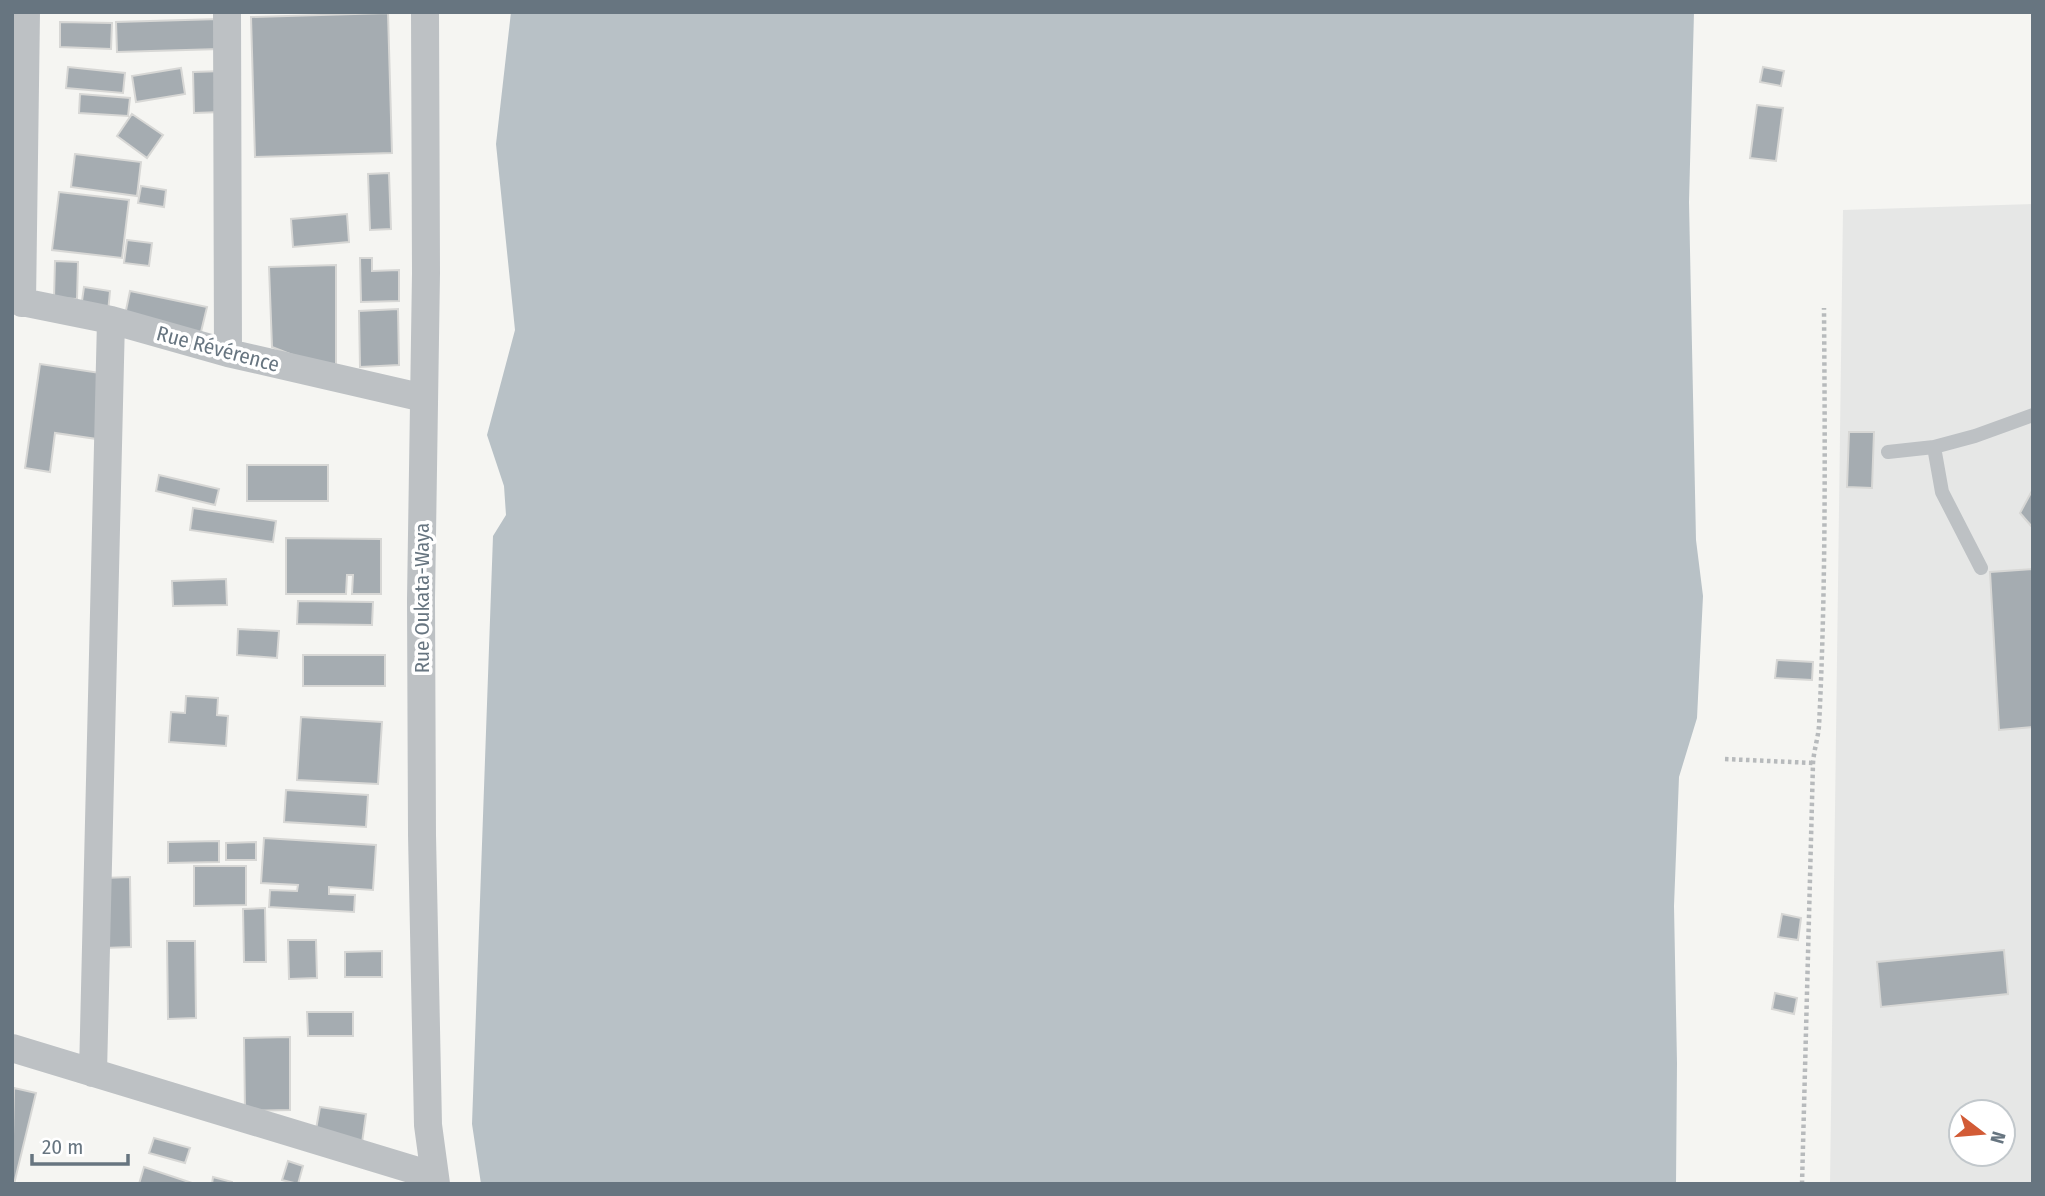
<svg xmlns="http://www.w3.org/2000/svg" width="2045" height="1196" viewBox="0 0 2045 1196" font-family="'Fira Sans Condensed',sans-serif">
<rect width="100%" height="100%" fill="#f5f5f2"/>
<path fill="#e6e7e6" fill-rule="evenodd" d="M2033,204V1184H1830L1843,210ZM1961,1112H2003V1154H1961Z"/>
<path fill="#b8c1c6" d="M511,12H1694L1689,202L1696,540L1703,596L1697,718L1679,777L1674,906L1677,1063L1676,1184H481L472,1124L493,536L506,515L504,486L487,435L515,330L496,144Z"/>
<path fill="#a5acb1" stroke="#d7d7d5" stroke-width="2" d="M388,13L392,153L255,157L251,17Z
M219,19L220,49L117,52L116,22Z
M60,22L112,23L111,49L60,47Z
M68,67L125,73L123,93L66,88Z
M1763,67L1784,71L1781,86L1760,82Z
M181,68L185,94L136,102L132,76Z
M223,71V112L194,113L193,72Z
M80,94L130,98L128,116L79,113Z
M1757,105L1783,108L1776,161L1750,158Z
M132,114L163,135L147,158L117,136Z
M75,154L141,162L137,196L71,187Z
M389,173L391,229L370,230L368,174Z
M141,186L166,190L164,207L138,203Z
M59,192L129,200L122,258L52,250Z
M347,214L349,242L293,247L291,219Z
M127,240L152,243L149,266L124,263Z
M360,258H372V271L399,270V301L361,302Z
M55,261L78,262L77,299L54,298Z
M336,265V372L272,347L269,267Z
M84,287L110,291L108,312L81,308Z
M130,291L207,307L200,336L124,320Z
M398,309L399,365L360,367L359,311Z
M40,364L107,374L97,439L55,433L50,472L25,468Z
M1849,432H1874L1872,488L1847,487Z
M247,465H328V501H247Z
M159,475L219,489L215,505L156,491Z
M2033,489V528L2020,513Z
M193,508L276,521L273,542L190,530Z
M286,538L381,539V594H352L353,575H347L346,594H286Z
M2033,569V727L1999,730L1990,572Z
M226,579L227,605L173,606L172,581Z
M298,601L373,602L372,625L297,624Z
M238,629L279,631L277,658L237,655Z
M303,655H385V686H303Z
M1777,660L1813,662L1812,680L1775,678Z
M186,696L218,698L217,715L228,716L226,746L169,742L171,712L185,713Z
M301,717L382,722L378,784L297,780Z
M286,790L368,795L366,827L284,822Z
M264,838L376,845L373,890L329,887V894L355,895L354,912L269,907L270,890L297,891L298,885L261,883Z
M219,841V862L168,863V842Z
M256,842V860H226V843Z
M194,866H246V905L194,906Z
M130,877L131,947L104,948L103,878Z
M265,908L266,962H244L243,909Z
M1782,914L1801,918L1798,940L1778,937Z
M288,940H316L317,978L289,979Z
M167,941H195L196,1018L168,1019Z
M2004,950L2008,994L1881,1007L1877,962Z
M382,951V977H345V952Z
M1775,993L1797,998L1794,1014L1772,1009Z
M307,1012H353V1036H308Z
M290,1037V1110L245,1111L244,1038Z
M14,1088L36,1093L14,1184H12Z
M320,1107L366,1114L362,1143L315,1135Z
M154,1138L190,1148L185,1163L149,1153Z
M288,1161L303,1166L298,1184L282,1180Z
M144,1167L192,1183L139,1184Z
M213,1177L232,1182V1184H212Z"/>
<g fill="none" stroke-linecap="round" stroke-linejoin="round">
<path stroke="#b7babc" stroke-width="4.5" stroke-dasharray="3.5 3.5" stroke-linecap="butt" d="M1725,759L1813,763
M1802,1184L1813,763C1814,750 1818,738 1819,726C1826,587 1825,447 1824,308"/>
<path stroke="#bdc1c4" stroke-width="14" d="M1934,447L1942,492L1981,568
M1888,452L1934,447L1975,436L2033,415"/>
<path stroke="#bdc1c4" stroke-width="28" d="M227,12L228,353
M425,12L426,273L421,600L422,835L428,1125L436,1184
M12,300L111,320L228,353L424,398
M22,303L26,12
M12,1048L434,1176
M93,1073L111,320"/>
</g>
<g text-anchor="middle" stroke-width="7" stroke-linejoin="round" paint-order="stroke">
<g font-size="21" fill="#677580" stroke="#fff">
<text transform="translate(218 349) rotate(15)" y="7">Rue Révérence</text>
<text transform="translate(422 598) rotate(-90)" y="7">Rue Oukata-Waya</text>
</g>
</g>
<rect width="2045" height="1196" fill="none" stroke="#677580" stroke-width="28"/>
<g transform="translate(1982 1133) rotate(106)"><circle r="33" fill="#ffffff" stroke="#c2c8cc" stroke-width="2"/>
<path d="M0-5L12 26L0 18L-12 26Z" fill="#d25b36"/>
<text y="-10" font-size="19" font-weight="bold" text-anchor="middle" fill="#677580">N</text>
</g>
<path d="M32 1154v10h96v-10" fill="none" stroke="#677580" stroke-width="3.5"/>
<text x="42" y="1154" font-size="21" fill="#677580" stroke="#ffffff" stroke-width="5" paint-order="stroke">20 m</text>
</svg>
